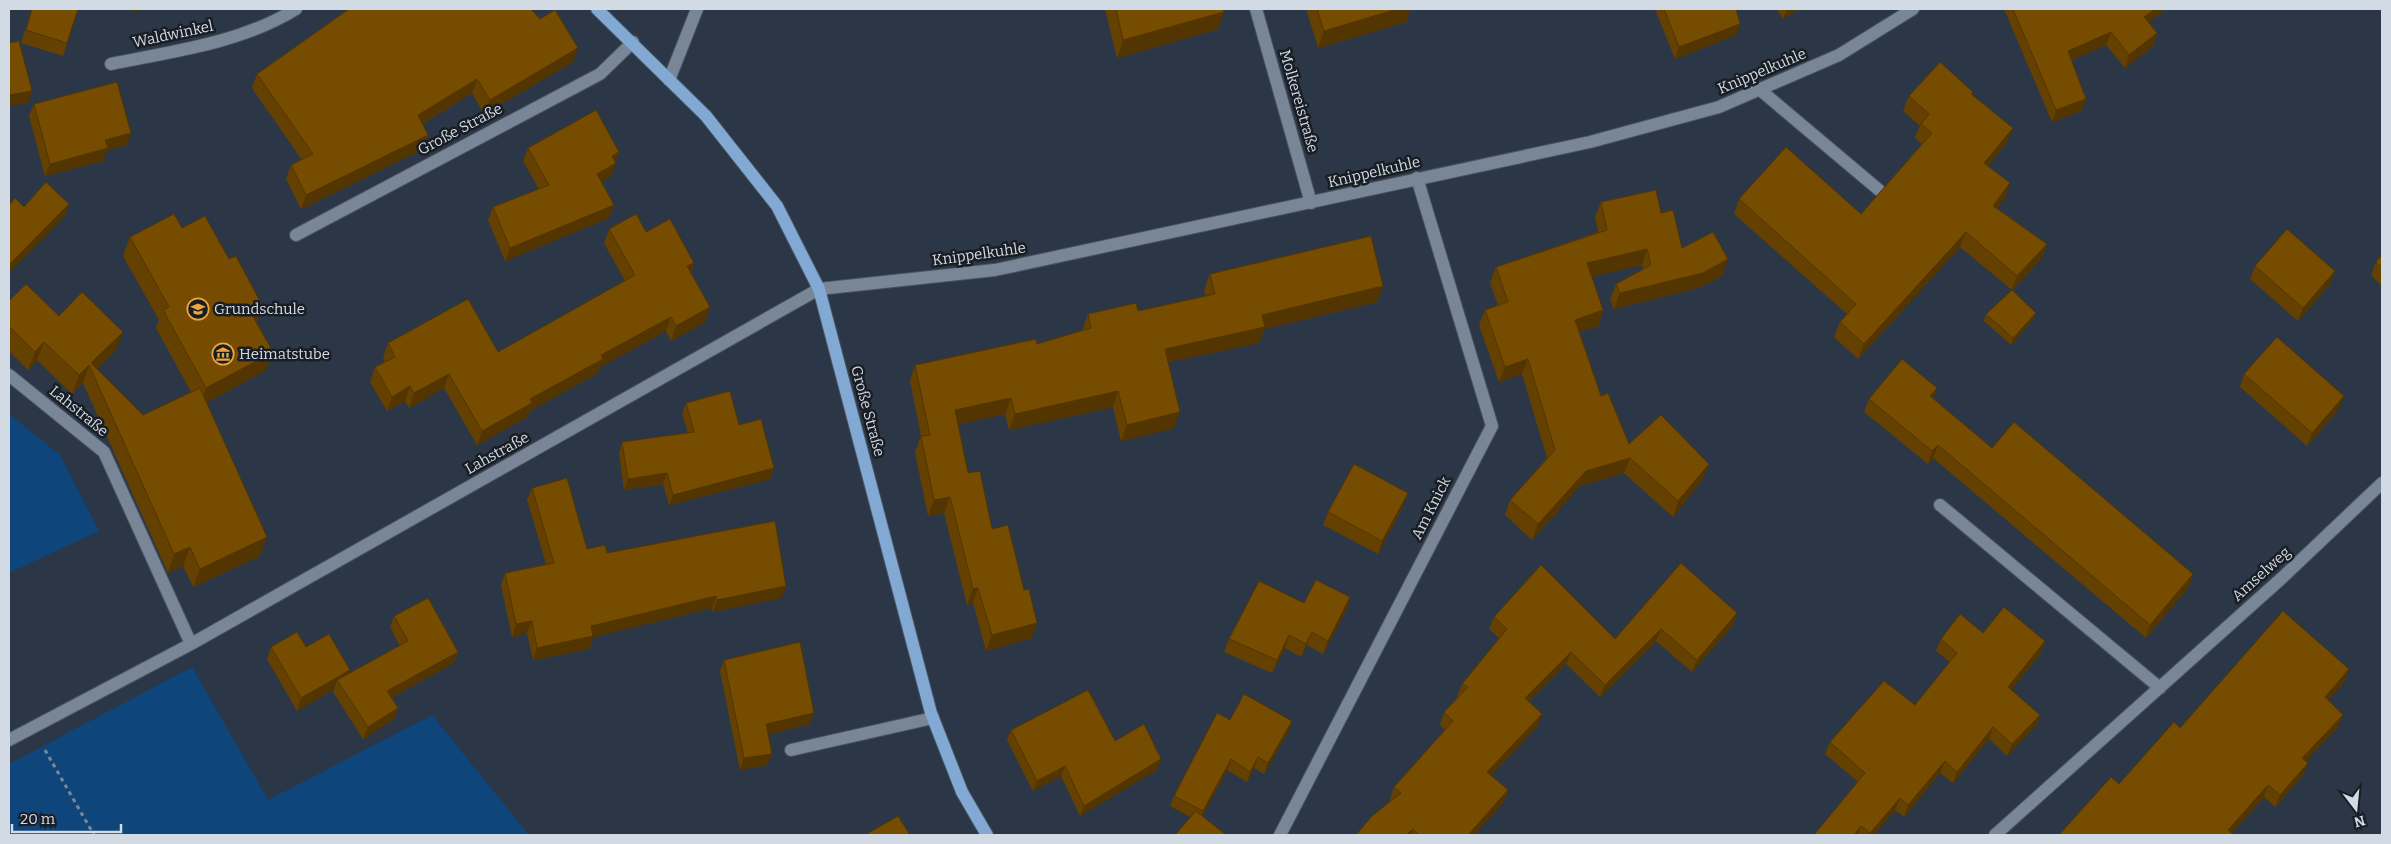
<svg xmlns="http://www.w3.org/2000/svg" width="2391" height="844" viewBox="0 0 2391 844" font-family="Bitter,serif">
<rect width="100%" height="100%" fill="#2b3746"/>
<path fill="#0e457b" d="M9,414L60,455L99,531L9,573Z
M192,667L268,800L432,715L529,835H9V764Z"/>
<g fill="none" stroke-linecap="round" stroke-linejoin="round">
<g stroke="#48535f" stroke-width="14">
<path id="minor" d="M1256,9L1311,203
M111,64C174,51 241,43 296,9
M669,80L697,9
M1759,89L1879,190
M296,235L600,74L633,42
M9,375L104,452L191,644
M1940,505L2160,688
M9,740L191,644L819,289L995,270L1590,142L1719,107L1839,55L1913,9
M791,750L933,718
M1280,835L1492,426L1417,178
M1995,835L2283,577L2382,483"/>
</g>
<g stroke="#48535f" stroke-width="14">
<path id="major" d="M597,9L706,116L777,206L819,289L931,713L962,792L987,835"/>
</g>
<path stroke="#7d8793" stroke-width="3" stroke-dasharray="4 4" stroke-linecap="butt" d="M45,750L94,835"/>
<use href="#minor" stroke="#788697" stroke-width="12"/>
<use href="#major" stroke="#82a8d4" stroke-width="12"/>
</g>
<path fill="#654101" d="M32,9H78L63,56L21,43Z
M1105,9H1223L1218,29L1117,58Z
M1306,9H1410L1406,22L1318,48Z
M1655,9H1736V35L1675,59Z
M1777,9H1799L1783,19Z
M2004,9H2166L2149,22L2157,33L2153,46L2125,68L2106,45L2071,60L2081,111L2052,122Z
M573,62L484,114L472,93L422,124L428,135L423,149L301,209L286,179L291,165L302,160L252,88L257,74Z
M1973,92L1972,94L2007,142L1988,166L2005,198L1997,208L2047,244L2042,258L2012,290L1960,247L1858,359L1834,337L1840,322L1847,314L1734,214L1739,199L1861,214L1922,144L1915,138L1920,126L1903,111L1909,96Z
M34,104L131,133L127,145L107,150L103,161L45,176L29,116Z
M528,148L619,152L611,176L601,182L609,218L505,261L488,220L493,207L539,189L523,161Z
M1601,202L1661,213L1682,248L1723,275L1698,288L1614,309L1610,299L1616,284L1643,269L1642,265L1592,276L1603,310L1598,326L1579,332L1601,396L1629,444L1709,464L1703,479L1673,517L1624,473L1580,486L1532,540L1505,515L1510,500L1547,458L1522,374L1499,382L1479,325L1485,310L1498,305L1490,283L1496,267L1598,232L1595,217Z
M182,228L229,259L262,305L256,322L266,370L206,403L260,556L193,587L183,566L168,573L83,383L72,394L37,360L28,370L9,351V301L59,316L116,350L97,369L143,415L191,392L156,328L159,320L123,256L130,237Z
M609,229L646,232L694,263L691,273L705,322L671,341L666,331L600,367L598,373L530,411L527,417L477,445L444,388L409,408L405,401L387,411L370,382L375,367L385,362L383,358L388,343L498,352L625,281L604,243Z
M2382,255V286L2371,275L2376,262Z
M2255,266L2330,284L2298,321L2250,279Z
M1210,274L1383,286L1377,302L1264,329L1259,343L1168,362L1174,428L1121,441L1113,407L1009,430L1005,414L958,424L968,473L992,529L1032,638L986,651L973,603L967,605L944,513L928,516L915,452L921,436L910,381L915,365L1037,344L1082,331L1088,314L1138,311L1206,296L1204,290Z
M1986,314L2033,319L2011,345L1984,321Z
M2244,374L2339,409L2307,446L2240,387Z
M1937,388L1933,398L1992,448L2193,574L2189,587L2146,638L1933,458L1928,464L1864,412L1869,399Z
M686,403L739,425L770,479L669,505L663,484L624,490L619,453L622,442L688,433L682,414Z
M532,488L587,549L786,586L781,598L713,612L712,608L593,637L589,649L533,660L527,633L512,637L501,585L505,573L546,564L527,500Z
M1403,506L1378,554L1323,525L1328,512Z
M1681,563L1733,625L1692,672L1656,641L1600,697L1566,664L1529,701L1538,726L1491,775L1508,790L1504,802L1474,835H1356L1391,800L1390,799L1394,787L1445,730L1440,725L1444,712L1459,697L1457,696L1462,684L1499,638L1489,629L1494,617L1615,639Z
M1350,597L1346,610L1323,654L1307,645L1301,657L1285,648L1272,673L1224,652L1229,639L1304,603Z
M394,616L458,652L454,663L392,697L398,708L394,719L363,739L333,692L334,689L297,711L267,659L271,647H306L349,674L400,646L390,627Z
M1983,633L2045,641L2041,653L2011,690L2040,715L2036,726L2007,756L1989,739L1953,783L1940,773L1904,817L1895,810L1874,835H1814L1858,782L1825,754L1830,742L1915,705L1950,662L1936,651L1941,639Z
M724,660L810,724L768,734L772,754L767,765L740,770L720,671Z
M2345,681L2328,701L2338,727L2306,761L2308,763L2303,775L2275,807L2264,797L2232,833L2119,784L2180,728Z
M1230,720L1292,721L1288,732L1264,774L1254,768L1247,782L1227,770L1202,816L1190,817L1170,806L1174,796Z
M1011,730L1115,741L1158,769L1080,816L1061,776L1033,791L1007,740Z"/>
<path fill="#533501" d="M132,9H144L131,12Z
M1397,9H1410L1406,22L1318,48L1324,31Z
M1787,9H1799L1783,19Z
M2155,9H2166L2140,29L2144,17Z
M1224,12L1218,29L1117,58L1123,40Z
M1740,24L1736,35L1675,59L1679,47Z
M2111,32L2106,45L2063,64L2068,51Z
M2157,33L2153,46L2125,68L2129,55Z
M578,48L573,62L484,114L490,100Z
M477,79L472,93L413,129L418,115Z
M32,91L28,103L9,106V95Z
M2086,99L2081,111L2052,122L2056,110Z
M2013,128L2007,142L1979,177L1984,163Z
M131,133L127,145L107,150L103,161L45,176L50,164L105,140Z
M428,135L423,149L301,209L306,195Z
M619,152L611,176L592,187L597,174L612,156Z
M2010,183L2005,198L1988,220L1993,206Z
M69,204L65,216L9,273V265Z
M614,205L609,218L505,261L510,248Z
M1966,232L1960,247L1858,359L1864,344Z
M2047,244L2042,258L2012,290L2017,276Z
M1647,249L1642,265L1581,279L1587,263Z
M1728,259L1723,275L1698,288L1614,309L1620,293Z
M694,263L689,277L687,266Z
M2335,271L2330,284L2298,321L2303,308Z
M1383,286L1377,302L1264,329L1259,343L1159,364L1165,349L1262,315Z
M262,305L255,323L250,311Z
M710,307L705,322L671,341L676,326Z
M1603,310L1598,326L1569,335L1575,320Z
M2036,313L2033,319L2011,345L2013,338Z
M671,317L666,331L600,367L598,373L530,411L527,417L477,445L482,431L530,399L601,355Z
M123,332L116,350L93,373L91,363Z
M44,342L37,360L28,370L35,352Z
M273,352L266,370L200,406L206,388Z
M1528,359L1522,374L1499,382L1505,367Z
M89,365L83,383L72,394L79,375Z
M449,374L444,388L409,408L414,393Z
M410,386L405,401L387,411L392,397Z
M1937,388L1932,401L1930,396Z
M1118,391L1113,407L1009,430L1015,414Z
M2344,396L2339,409L2307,446L2312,433Z
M1011,398L1005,414L950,426L955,410Z
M1180,412L1174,428L1121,441L1127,425Z
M1938,445L1933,458L1928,464L1932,451Z
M1630,458L1624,473L1580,486L1532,540L1538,524L1586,471Z
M1709,464L1703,479L1673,517L1678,501Z
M774,468L770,479L669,505L673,495Z
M667,473L663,484L624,490L628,479Z
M1408,493L1403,506L1378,554L1382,541Z
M950,497L944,513L928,516L934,500Z
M267,537L260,556L193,587L200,569Z
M190,547L183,566L168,573L174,554Z
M2193,574L2189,587L2146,638L2150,625Z
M786,586L781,598L713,612L717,600Z
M978,588L973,603L967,605L973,589Z
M716,596L712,608L593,637L589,649L533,660L537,648L591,626Z
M1350,597L1346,610L1323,654L1328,641Z
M1737,613L1733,625L1692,672L1697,660Z
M532,621L527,633L512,637L516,624Z
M1037,623L1032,638L986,651L992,635Z
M1661,629L1656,641L1600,697L1605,685Z
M1312,632L1307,645L1301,657L1306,644Z
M1289,635L1285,648L1272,673L1277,660Z
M2045,641L2041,653L2004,699L2008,687Z
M458,652L454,663L383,702L387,691Z
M1571,652L1566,664L1520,710L1525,698Z
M2349,669L2345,681L2320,710L2325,697Z
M350,670L345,683L337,680L334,689L297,711L301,698Z
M398,708L394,719L363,739L368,727Z
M814,713L810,724L762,736L766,724Z
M1542,714L1538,726L1483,784L1487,772Z
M2040,715L2036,726L2007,756L2012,744Z
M2343,715L2338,727L2298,770L2302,758Z
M1292,721L1288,732L1264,774L1268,763Z
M1993,727L1989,739L1953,783L1957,772Z
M772,754L767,765L740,770L744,758Z
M1258,757L1254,768L1247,782L1250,772Z
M1161,759L1158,769L1080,816L1084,806Z
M1231,759L1227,770L1199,822L1203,811Z
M1945,761L1940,773L1904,817L1908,805Z
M2308,763L2303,775L2275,807L2280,795Z
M1065,766L1061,776L1033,791L1037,781Z
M2268,785L2264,797L2230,835L2228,830Z
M1508,790L1504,802L1474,835H1468Z
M1900,798L1895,810L1874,835H1869L1870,833Z
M1861,826L1858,835H1854Z
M1413,829L1411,835H1406Z"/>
<path fill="#764c01" stroke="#533501" d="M32,9H78L67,43L26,30Z
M349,9H531L540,19L555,10L578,48L490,100L477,79L418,115L428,135L306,195L291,165L313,154L257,74Z
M1116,9H1223L1224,12L1123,40Z
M1317,9H1397L1324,31Z
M1664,9H1736L1740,24L1679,47Z
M2013,9H2155L2144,17L2157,33L2129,55L2111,32L2068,51L2086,99L2056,110Z
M19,41L32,91L9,95V43Z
M1940,62L1973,92L1971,94L2013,128L1984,163L2010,183L1993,206L2047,244L2017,276L1966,232L1864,344L1840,322L1856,304L1739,199L1786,147L1861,214L1932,133L1921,124L1929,114L1909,96Z
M117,82L131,133L105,140L108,148L50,164L34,104Z
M596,110L619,152L612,156L616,163L597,174L614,205L510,248L493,207L549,185L528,148Z
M46,182L69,204L9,265V203L10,204L15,198L24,207Z
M1656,190L1661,213L1673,210L1682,248L1713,232L1728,259L1703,273L1620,293L1616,284L1651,265L1647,249L1587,263L1603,310L1575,320L1601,396L1608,393L1629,444L1661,415L1709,464L1678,501L1630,458L1586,471L1538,524L1510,500L1555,450L1528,359L1505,367L1485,310L1508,302L1496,267L1607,230L1601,202Z
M174,214L182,228L205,216L229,259L236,256L262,305L250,311L273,352L206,388L163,310L169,307L130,237Z
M636,214L646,232L670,219L694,263L687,266L710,307L676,326L671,317L601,355L603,359L530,399L532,403L482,431L449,374L414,393L410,386L392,397L375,367L395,357L388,343L468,299L498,352L635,275L609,229Z
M2287,229L2335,271L2303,308L2255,266Z
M1371,236L1383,286L1262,315L1265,327L1165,349L1180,412L1127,425L1118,391L1015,414L1011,398L955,410L968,473L980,471L992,529L1008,525L1024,590L1029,589L1037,623L992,635L978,588L973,589L950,497L934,500L921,436L930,435L915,365L1036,339L1037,344L1091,328L1088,314L1136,303L1138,311L1215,294L1210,274Z
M2382,255V268L2376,262Z
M26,284L59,316L82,292L123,332L91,363L143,415L200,388L267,537L200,569L190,547L174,554L89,365L79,375L44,342L35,352L9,326V301Z
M2012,290L2036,313L2013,338L1986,314Z
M2277,337L2344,396L2312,433L2244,374Z
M1902,359L1937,388L1930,396L1992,448L2014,422L2193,574L2150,625L1938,445L1932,451L1869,399Z
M730,391L739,425L761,419L774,468L673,495L667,473L628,479L622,442L694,432L686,403Z
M1354,464L1408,493L1382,541L1328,512Z
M567,478L587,549L605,545L607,553L775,521L786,586L717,600L716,596L591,626L593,636L537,648L532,621L516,624L505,573L554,563L532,488Z
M1681,563L1737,613L1697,660L1661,629L1605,685L1571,652L1525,698L1542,714L1487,772L1508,790L1468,835H1419L1413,829L1406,835H1356L1372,816L1401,793L1394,787L1453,721L1444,712L1468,687L1462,684L1507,629L1494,617L1541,565L1615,639Z
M1316,580L1350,597L1328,641L1312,632L1306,644L1289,635L1277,660L1229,639L1259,581L1304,603Z
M428,598L458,652L387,691L398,708L368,727L337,680L408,641L394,616Z
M2004,607L2045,641L2008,687L2040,715L2012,744L1993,727L1957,772L1945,761L1908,805L1900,798L1870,833L1861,826L1854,835H1814L1865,773L1830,742L1884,681L1915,705L1957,653L1941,639L1960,614L1983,633Z
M2283,611L2349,669L2325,697L2343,715L2302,758L2308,763L2280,795L2268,785L2228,830L2234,835H2059L2111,777L2119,784L2174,722L2180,728Z
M297,632L306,647L329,634L350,670L301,698L271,647Z
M800,642L814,713L766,724L772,754L744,758L724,660Z
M1088,690L1115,741L1144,724L1161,759L1084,806L1065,766L1037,781L1011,730Z
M1244,694L1292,721L1268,763L1258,757L1250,772L1231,759L1203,811L1174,796L1217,713L1230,720Z
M1196,811L1226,835H1175Z
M898,816L910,835H865Z"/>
<defs>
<g id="school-ring" transform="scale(1.125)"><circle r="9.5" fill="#191e25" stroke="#efa73d" stroke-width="1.5"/><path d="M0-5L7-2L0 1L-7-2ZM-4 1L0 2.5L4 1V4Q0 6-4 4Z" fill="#efa73d"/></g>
<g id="museum-ring" transform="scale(1.125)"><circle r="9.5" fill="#191e25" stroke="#efa73d" stroke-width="1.5"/><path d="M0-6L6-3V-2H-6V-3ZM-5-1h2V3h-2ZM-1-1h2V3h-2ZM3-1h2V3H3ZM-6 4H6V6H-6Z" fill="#efa73d"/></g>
</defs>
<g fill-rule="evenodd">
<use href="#school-ring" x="198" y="309"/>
<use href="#museum-ring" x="223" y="354"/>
</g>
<g text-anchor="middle" stroke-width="5" stroke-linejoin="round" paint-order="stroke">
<g font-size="15" fill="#d2dae3" stroke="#191e25">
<text transform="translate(173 34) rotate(-12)" y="5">Waldwinkel</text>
<text transform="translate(1762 71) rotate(-23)" y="5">Knippelkuhle</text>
<text transform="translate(1299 101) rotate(74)" y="5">Molkereistraße</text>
<text transform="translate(460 129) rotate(-28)" y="5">Große Straße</text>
<text transform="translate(1374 172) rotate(-13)" y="5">Knippelkuhle</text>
<text transform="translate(979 254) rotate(-8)" y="5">Knippelkuhle</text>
<text transform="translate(79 411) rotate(39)" y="5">Lahstraße</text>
<text transform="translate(868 411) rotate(75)" y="5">Große Straße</text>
<text transform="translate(497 453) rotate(-29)" y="5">Lahstraße</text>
<text transform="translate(1431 508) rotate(-63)" y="5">Am Knick</text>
<text transform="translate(2261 574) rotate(-42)" y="5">Amselweg</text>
</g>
<g font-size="15" fill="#d2dae3" stroke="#191e25" text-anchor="start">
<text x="214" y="314">Grundschule</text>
<text x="239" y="359">Heimatstube</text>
</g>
</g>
<rect width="2391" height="844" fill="none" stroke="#d2dae3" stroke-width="20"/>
<g transform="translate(2356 809) rotate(164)" stroke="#191e25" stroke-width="4" paint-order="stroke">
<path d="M0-4L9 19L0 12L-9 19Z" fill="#d2dae3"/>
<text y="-8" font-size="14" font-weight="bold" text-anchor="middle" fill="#d2dae3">N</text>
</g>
<path d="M12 824v8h109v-8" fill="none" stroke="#d2dae3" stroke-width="2.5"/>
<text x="20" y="824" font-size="15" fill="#d2dae3" stroke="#191e25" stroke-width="4" paint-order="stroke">20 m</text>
</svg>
